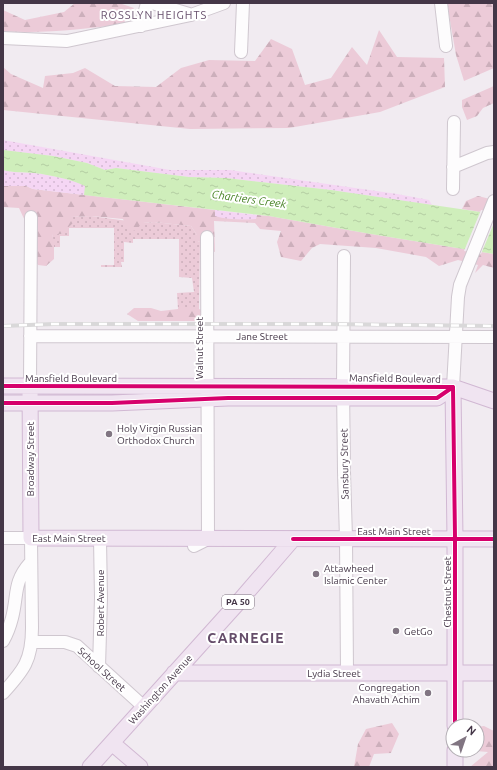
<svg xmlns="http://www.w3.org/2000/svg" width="497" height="770" viewBox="0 0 497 770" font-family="Ubuntu,sans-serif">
<defs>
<pattern id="grass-dots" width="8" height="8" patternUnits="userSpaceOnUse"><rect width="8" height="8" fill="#eccbd8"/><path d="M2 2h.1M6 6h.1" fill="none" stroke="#ccafbb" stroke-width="1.8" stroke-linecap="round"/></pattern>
<pattern id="forest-firs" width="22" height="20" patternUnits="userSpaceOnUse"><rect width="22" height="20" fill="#eccbd8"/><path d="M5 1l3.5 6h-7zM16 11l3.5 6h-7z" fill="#ccafbb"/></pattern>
<pattern id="sand-dots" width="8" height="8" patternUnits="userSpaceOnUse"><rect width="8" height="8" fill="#f5d6f4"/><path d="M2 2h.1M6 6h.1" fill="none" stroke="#d3b8d3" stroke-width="1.8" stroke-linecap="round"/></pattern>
<pattern id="water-ripples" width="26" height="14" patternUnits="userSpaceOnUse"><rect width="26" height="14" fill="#cfeebb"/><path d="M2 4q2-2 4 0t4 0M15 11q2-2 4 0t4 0" fill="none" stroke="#b3cda2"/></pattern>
</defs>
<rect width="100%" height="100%" fill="#f1ebf1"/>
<path fill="url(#grass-dots)" d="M91,216L143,223L154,222L191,226L197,235L198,242L200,241L199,309H178L177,293L194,292L192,278L179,277V239H133V243L124,242V262H121L122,267H101V265H114V228H69V236H60V247H54L52,234H61L71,217Z"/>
<path fill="url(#forest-firs)" d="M75,3H119L134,8L123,24C84,29 43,34 3,31V10L25,20L64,12Z
M447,3H494V68L464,81L456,55Z
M379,30L397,57L444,58L445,87L380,112L289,128L190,129L3,110V67L11,74L43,88L45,76L73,73L85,68L115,86L156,87L181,68L209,60L255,61L271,39L292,49L305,85L331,78L352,47L367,65Z
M494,86V103L483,108L477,116L467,120L462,107V100Z
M3,186H26L33,189L215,210V216L255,219L257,215L269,216L371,234L494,254V268L483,265L475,273L478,265L458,260L439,266L426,257L376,248L320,244L312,248L301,261L281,257L277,242L281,231L260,229L255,223L214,221L215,252L201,241L197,242V235L191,226L154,222L143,223L134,231L126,227L123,219L91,216L71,217L73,223L61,234H52L54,242V259L46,266L38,265L34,258L26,223L19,208L3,207Z
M478,196L494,200V214L462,209L466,201Z
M134,308H151L161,311L178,309H199L204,311L205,318L196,321H138L127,314Z
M392,723L399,734L391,753L374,754L369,767H354L358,744L366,729Z
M484,726L494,731V767H470L488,752L463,750H477V727Z"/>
<path fill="url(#sand-dots)" d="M3,140L170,170H230L397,194L429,200L432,205L331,190L226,178L189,177L116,168L105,170L87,163L53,156L3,150Z
M3,170C13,173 24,172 34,173C51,175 70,179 86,186L84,195L33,189L26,186H3Z
M215,210L257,215L256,219C242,220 228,220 215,216Z"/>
<path fill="url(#water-ripples)" d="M3,150L53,156L87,163L105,170L116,168L189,177L226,178L331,190L494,214V254L371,234L269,216L84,195L85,186C70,179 51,175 34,173C24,172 13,173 3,170Z"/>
<path fill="#f1ebf1" d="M481,210L494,212V223L481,254L464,251Z"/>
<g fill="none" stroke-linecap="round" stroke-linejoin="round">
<g stroke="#cfc7cf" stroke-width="14">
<path id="minor" d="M152,3L189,14
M441,3L446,46
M141,26L147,3
M3,38L67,41L191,15L224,3
M241,52L243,3
M453,167L487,153L494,152
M453,189L454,122
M344,256L343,386L344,472L346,538L347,673
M30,336L494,337
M30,386L31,217
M453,387L458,297L460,285L494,201
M3,538H31L32,628C32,660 24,670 3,693
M194,546L208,539L207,237
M3,641C7,634 10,626 12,618C18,595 13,582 30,563
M32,642H65L77,646L144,707
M99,667L101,598L100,539"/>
</g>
<g stroke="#d1b8d3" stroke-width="17">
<path id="major" d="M3,386L453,387L494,401
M30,386L31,538L494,539
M453,387L455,539V726
M3,403H112L228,398H437L453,387
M174,673H494
M112,743L140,767
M455,750V767
M90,767L236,605L293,539"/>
</g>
<use href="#minor" stroke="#fdfcfd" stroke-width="12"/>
<use href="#major" stroke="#f0e4f1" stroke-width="15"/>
<g stroke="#d9d8d9" stroke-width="4">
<path id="rail" d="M3,326L54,324H325L494,326"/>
</g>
<use href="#rail" stroke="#fff" stroke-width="2.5" stroke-dasharray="8" stroke-linecap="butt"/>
<g stroke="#fff" stroke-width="6">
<path id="cycleway" d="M3,386L453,387
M453,387L455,539V726
M3,403H112L228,398H437L453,387
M293,539H494"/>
</g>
<use href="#cycleway" stroke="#d6006c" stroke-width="4"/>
</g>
<g fill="#817582" stroke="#fff" stroke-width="1.5">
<circle cx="109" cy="434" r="4"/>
<circle cx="316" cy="574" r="4"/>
<circle cx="396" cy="631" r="4"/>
<circle cx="428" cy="693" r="4"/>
</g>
<g text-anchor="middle" stroke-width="4" stroke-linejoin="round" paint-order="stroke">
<rect fill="#fff" stroke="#7c727e" stroke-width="1" x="222" y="595" width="32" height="14" rx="3"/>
<g font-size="9" font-weight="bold" fill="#443647">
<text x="238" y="605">PA 50</text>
</g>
<g font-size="10" fill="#443647" stroke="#fff">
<text x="262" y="340">Jane Street</text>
<text transform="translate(199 348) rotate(-90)" y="4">Walnut Street</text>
<text x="71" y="382">Mansfield Boulevard</text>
<text transform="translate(395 378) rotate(1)" y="4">Mansfield Boulevard</text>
<text transform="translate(30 459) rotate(-90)" y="4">Broadway Street</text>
<text transform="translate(344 464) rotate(-91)" y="4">Sansbury Street</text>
<text x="394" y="535">East Main Street</text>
<text x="69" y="542">East Main Street</text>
<text transform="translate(447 592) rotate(-90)" y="4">Chestnut Street</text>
<text transform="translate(100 603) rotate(-90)" y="4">Robert Avenue</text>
<text transform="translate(102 669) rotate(42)" y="4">School Street</text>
<text x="334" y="677">Lydia Street</text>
<text transform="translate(160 689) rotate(-48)" y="4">Washington Avenue</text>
</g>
<g font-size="10" fill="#443647" stroke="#fff" text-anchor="start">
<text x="117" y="432">Holy Virgin Russian<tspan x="117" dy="12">Orthodox Church</tspan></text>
<text x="324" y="572">Attawheed<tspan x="324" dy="12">Islamic Center</tspan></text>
<text x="404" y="635">GetGo</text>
<text x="420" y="691" text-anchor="end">Congregation<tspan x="420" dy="12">Ahavath Achim</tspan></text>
</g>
<g font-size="11" letter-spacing="1" fill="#654d6a" stroke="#fff">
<text x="154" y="19">ROSSLYN HEIGHTS</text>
</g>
<g font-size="11" font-style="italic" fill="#488226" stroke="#fff">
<text transform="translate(249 199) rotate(8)" y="4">Chartiers Creek</text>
</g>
<g font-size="14" font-weight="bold" letter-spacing="1" fill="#654d6a" stroke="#fff">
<text x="246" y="643">CARNEGIE</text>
</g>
</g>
<rect width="497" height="770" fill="none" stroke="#443647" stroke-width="8"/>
<g transform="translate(465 738) rotate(40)"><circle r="19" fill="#ffffff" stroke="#b4afb5"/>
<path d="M0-3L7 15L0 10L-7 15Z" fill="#817582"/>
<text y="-6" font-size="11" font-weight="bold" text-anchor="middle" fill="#443647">N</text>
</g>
</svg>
